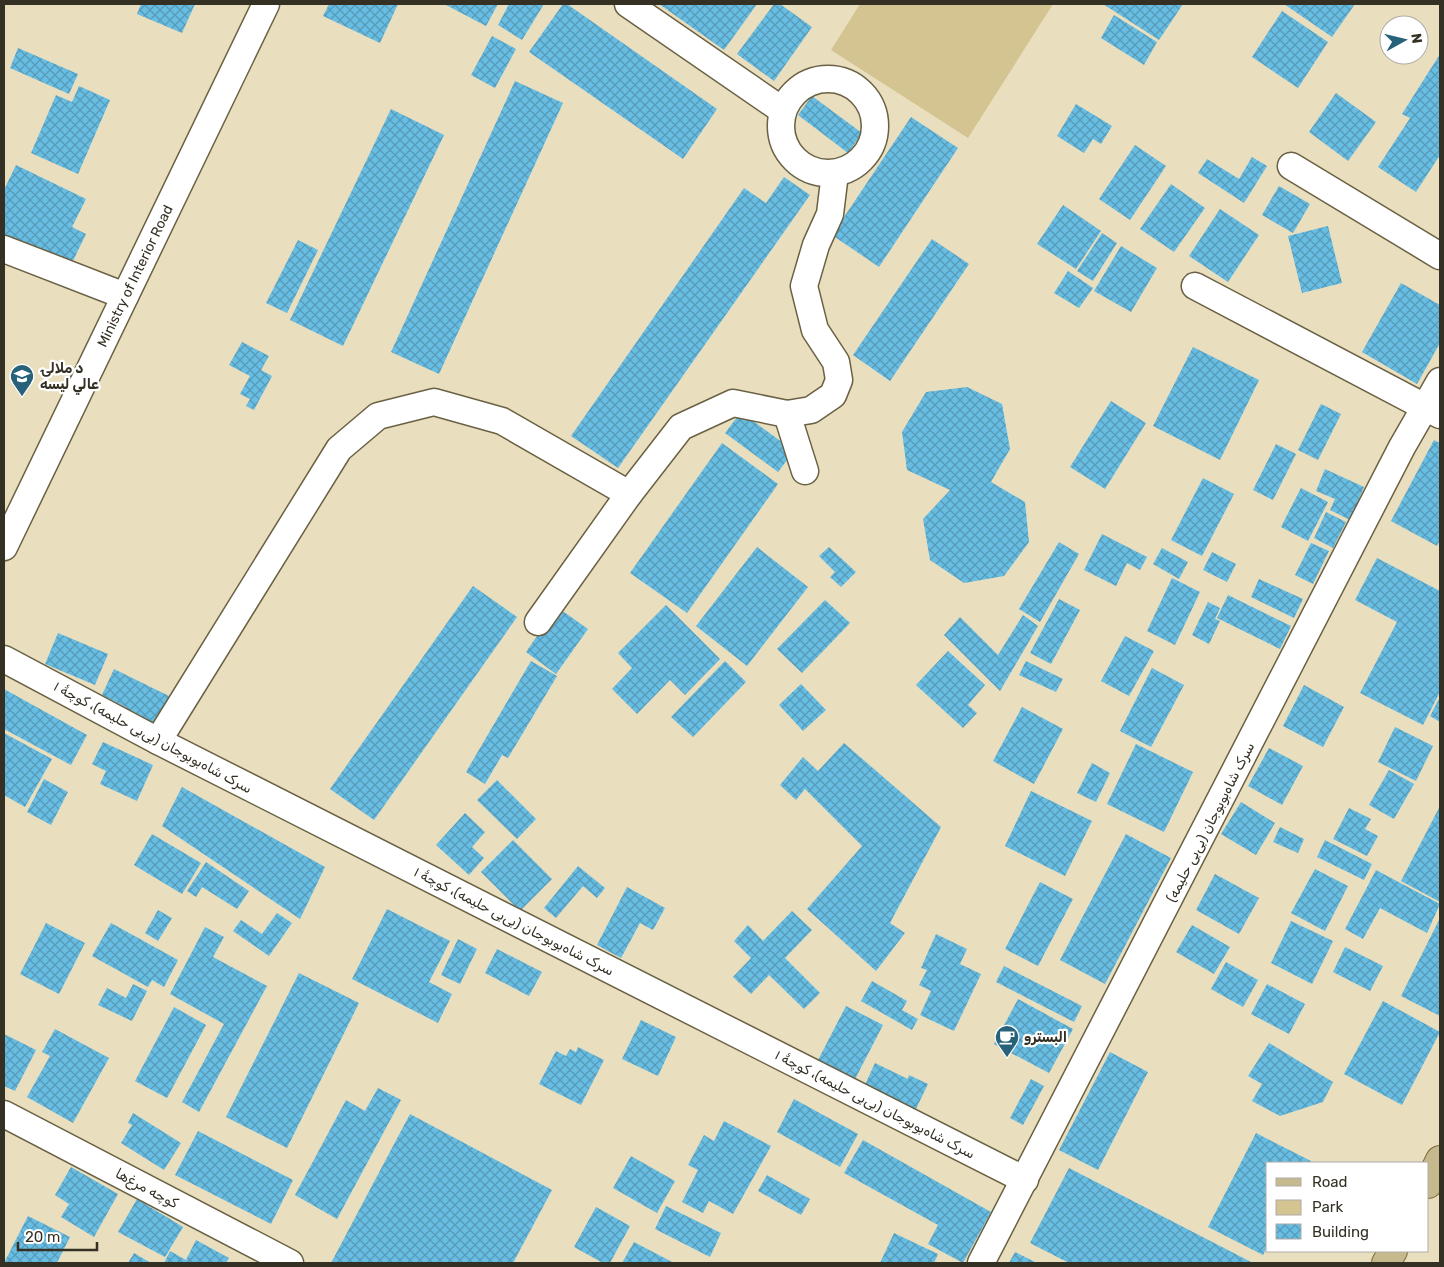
<svg xmlns="http://www.w3.org/2000/svg" width="1444" height="1267" viewBox="0 0 1444 1267" font-family="Rubik,Vazirmatn,sans-serif">
<defs>
<pattern id="building-cross-hatch" width="8" height="8" patternUnits="userSpaceOnUse" patternTransform="scale(1.25)"><rect width="8" height="8" fill="#68bde3"/><path d="M0 0l8 8M0 8l8-8" fill="none" stroke="#569ab8"/></pattern>
</defs>
<rect width="100%" height="100%" fill="#e9dfbe"/>
<path fill="#d4c491" d="M860,4H1053L968,138L831,50Z"/>
<path fill="url(#building-cross-hatch)" d="M141,4H195L182,33L137,14Z
M329,4H398L380,43L323,16Z
M444,4H498L486,26Z
M509,4H544L522,40L498,25Z
M563,4H567L717,109L683,159L529,52Z
M659,4H757L724,50Z
M774,4H780L812,27L774,81L737,54Z
M1103,4H1183L1159,40Z
M1284,4H1355L1332,37Z
M1282,11L1328,42L1298,88L1252,57Z
M1114,15L1157,42L1144,65L1101,38Z
M492,36L516,49L495,88L471,75Z
M18,48L78,74L69,94L10,68Z
M1440,54V155L1416,192L1378,167L1410,118L1402,114Z
M515,81L563,103L439,374L391,352Z
M79,86L110,100L78,174L31,153L56,95L72,102Z
M1336,93L1376,122L1348,161L1309,132Z
M812,96L862,133L848,153L798,115Z
M1076,104L1112,126L1101,144L1093,139L1084,153L1057,136Z
M391,109L444,135L343,346L290,320Z
M911,117L958,148L879,267L832,235Z
M1135,145L1166,166L1130,220L1099,199Z
M1252,157L1267,166L1244,203L1198,173L1207,159L1239,179Z
M16,165L86,199L72,227L86,234L70,267L4,235V190Z
M784,177L810,195L618,468L571,436L744,188L766,203Z
M1171,184L1205,208L1174,252L1140,229Z
M1279,186L1310,204L1293,233L1262,215Z
M1063,205L1101,231L1076,269L1037,244Z
M1220,209L1259,235L1228,282L1189,256Z
M1328,226L1342,283L1302,293L1288,236Z
M1102,233L1117,243L1093,281L1077,271Z
M932,239L969,264L890,381L853,355Z
M298,240L318,250L287,313L266,303Z
M1121,246L1157,268L1131,312L1094,291Z
M1068,271L1093,288L1079,308L1054,293Z
M1401,283L1440,305V343L1417,384L1362,352Z
M242,342L269,356L261,370L272,376L254,410L246,406L250,399L240,394L250,376L229,365Z
M1193,347L1259,380L1220,460L1153,426Z
M967,387L1002,404L1010,449L991,482L1025,502L1029,542L1004,576L964,583L930,560L923,519L950,490L907,470L902,432L926,392Z
M1111,401L1146,423L1105,489L1070,467Z
M1321,404L1341,414L1318,460L1298,450Z
M741,412L794,451L778,472L725,433Z
M1434,440L1440,443V540L1437,546L1391,521Z
M722,443L778,484L687,613L630,573Z
M1276,444L1296,454L1273,500L1253,490Z
M1325,469L1364,487L1350,520L1330,510L1335,499L1316,491Z
M1203,478L1234,494L1202,556L1171,540Z
M1301,488L1328,502L1308,541L1281,527Z
M1326,512L1346,522L1333,548L1314,538Z
M1102,534L1147,557L1140,570L1127,563L1116,586L1084,570Z
M1059,542L1079,554L1040,622L1019,609Z
M1311,543L1329,551L1313,584L1295,575Z
M757,547L808,587L747,666L696,626Z
M829,547L856,572L841,587L830,577L835,572L819,556Z
M1162,548L1188,562L1179,579L1153,564Z
M1212,552L1236,564L1227,582L1203,570Z
M1377,558L1440,591V692L1423,725L1360,693L1397,622L1355,600Z
M1172,578L1200,592L1175,645L1147,631Z
M1259,579L1303,599L1294,618L1251,597Z
M473,586L517,617L374,820L330,789Z
M1228,595L1291,626L1280,649L1217,618Z
M1059,599L1080,610L1051,664L1030,653Z
M825,600L850,623L802,673L777,649Z
M1208,602L1220,608L1215,619L1220,621L1209,644L1192,635Z
M666,605L720,659L685,695L670,680L637,714L612,689L632,668L618,653Z
M557,607L588,629L556,674L526,652Z
M1023,615L1038,626L1000,691L944,635L960,617L998,655Z
M58,633L108,654L95,685L45,664Z
M1125,636L1154,651L1129,696L1101,681Z
M948,651L985,685L968,705L977,713L963,728L916,685Z
M531,661L557,676L508,758L502,755L485,784L466,772Z
M725,661L746,682L693,737L671,717Z
M1026,661L1063,679L1056,692L1019,675Z
M1152,668L1184,685L1151,747L1120,731Z
M114,669L169,696L152,734L122,719L127,708L102,695Z
M801,684L826,710L803,731L779,705Z
M1304,685L1344,707L1323,747L1283,726Z
M4,689L87,735L71,765L4,729Z
M1440,697V722L1430,716Z
M1022,707L1063,729L1034,784L993,761Z
M1395,727L1433,746L1416,781L1378,762Z
M4,733L52,759L25,807L4,795Z
M103,742L153,765L137,801L100,784L106,771L92,764Z
M844,743L941,827L890,923L905,933L876,971L807,909L862,846L805,789L796,800L780,785L803,757L818,771Z
M1136,744L1193,772L1164,832L1107,804Z
M1269,748L1303,766L1282,805L1248,786Z
M1092,763L1110,773L1096,802L1077,793Z
M1389,770L1414,784L1394,819L1369,805Z
M44,779L68,792L51,825L27,812Z
M497,780L536,819L517,839L477,800Z
M182,787L325,867L300,919L162,826Z
M1031,791L1092,821L1065,876L1005,846Z
M1241,802L1275,823L1256,855L1221,834Z
M1440,806V902L1401,881Z
M1349,808L1371,819L1365,829L1378,836L1367,856L1333,839Z
M465,813L485,832L472,847L484,858L469,875L436,845Z
M1280,827L1304,839L1298,853L1273,842Z
M152,834L201,863L182,894L134,865Z
M1126,834L1171,858L1105,984L1060,960Z
M513,840L552,879L520,911L481,872Z
M1325,840L1372,864L1364,880L1317,857Z
M206,862L249,891L237,909L202,887L196,897L187,891Z
M578,866L605,888L597,898L583,886L556,918L544,908Z
M1315,869L1348,886L1325,931L1291,913Z
M1376,870L1440,904L1427,933L1380,908L1363,939L1345,929Z
M1215,874L1259,898L1239,934L1196,910Z
M1040,882L1073,899L1038,966L1005,949Z
M627,887L665,908L653,930L640,923L621,958L597,945Z
M387,909L450,941L429,982L452,994L438,1023L352,979Z
M158,910L172,918L158,941L145,933Z
M792,911L812,930L785,958L820,993L804,1009L769,975L751,994L733,977L751,958L734,941L748,925L763,941Z
M277,913L292,923L269,956L233,931L241,920L262,934Z
M1440,918V1016L1401,996Z
M1291,921L1333,941L1312,984L1271,963Z
M46,923L85,943L59,994L20,974Z
M111,923L178,960L164,987L152,980L148,987L92,956Z
M1192,925L1230,947L1214,974L1176,952Z
M205,927L224,937L213,957L267,986L199,1112L182,1102L224,1024L170,994Z
M936,934L967,949L960,964L981,974L954,1031L920,1015L931,991L919,985L927,970L921,968Z
M458,939L477,949L460,984L441,975Z
M1345,947L1383,966L1370,991L1333,972Z
M497,949L542,972L529,996L485,973Z
M1226,962L1258,980L1243,1007L1211,989Z
M1004,966L1082,1006L1074,1022L996,982Z
M299,973L359,1003L287,1148L226,1117Z
M872,981L907,1001L902,1010L918,1019L912,1030L861,1001Z
M133,984L147,991L132,1021L98,1005L107,988L126,998Z
M1267,984L1305,1004L1289,1034L1251,1014Z
M1018,999L1073,1029L1049,1073L994,1044Z
M1383,1001L1440,1032L1402,1105L1344,1074Z
M846,1006L883,1025L853,1083L816,1064Z
M174,1007L206,1025L167,1098L135,1081Z
M641,1020L676,1037L658,1076L622,1059Z
M55,1029L109,1058L73,1123L27,1097L50,1056L42,1052Z
M4,1034L36,1050L15,1091L4,1086Z
M1269,1043L1333,1082L1323,1102L1280,1116L1252,1101L1262,1084L1248,1076Z
M578,1047L604,1060L581,1105L539,1084L556,1051L566,1056L570,1049L576,1052Z
M1110,1052L1148,1072L1098,1170L1059,1150Z
M875,1063L908,1079L909,1075L928,1084L914,1113L863,1089Z
M1031,1079L1044,1086L1023,1125L1010,1118Z
M378,1088L401,1100L337,1219L295,1195L346,1100L365,1111Z
M794,1099L858,1134L840,1167L777,1132Z
M133,1113L181,1143L164,1170L121,1143L132,1125L128,1123Z
M410,1114L552,1190L513,1263H331Z
M724,1121L771,1146L733,1214L709,1201L703,1213L682,1202L698,1170L688,1165L704,1135L714,1141Z
M198,1131L293,1180L271,1224L175,1175Z
M1256,1133L1311,1161L1310,1163H1268V1245L1263,1255L1208,1227Z
M863,1140L991,1212L963,1263L928,1244L938,1225L844,1173Z
M631,1156L675,1181L657,1213L613,1188Z
M71,1167L118,1194L94,1237L61,1217L69,1204L55,1195Z
M1069,1168L1253,1263H1069L1030,1243Z
M767,1175L810,1199L801,1215L758,1191Z
M137,1199L183,1227L165,1257L118,1232Z
M666,1206L721,1233L710,1257L655,1229Z
M596,1207L630,1226L610,1263H603L574,1247Z
M28,1216L70,1237L57,1263H4Z
M894,1233L938,1254L934,1263H880Z
M196,1240L229,1258L226,1263H164L170,1251L186,1260Z
M634,1242L674,1263H622Z
M1015,1252L1037,1263H1009Z
M134,1253L151,1263H128Z"/>
<g fill="none" stroke-linecap="round" stroke-linejoin="round">
<g stroke="#6a6144" stroke-width="29">
<g id="minor">
<path d="M628,4L782,110"/>
<circle cx="828" cy="126" r="47"/>
<path d="M1291,166L1440,256"/>
<path d="M4,249L125,296"/>
<path d="M1195,286L1440,415"/>
<path d="M787,414L805,471"/>
<path id="s1" d="M4,547L266,4"/>
<path d="M538,622L629,494L681,427L733,403L787,414L811,410L833,395L839,380L836,362L815,330L804,286L816,245L830,214L835,173"/>
<path d="M4,659L158,741L1025,1180"/>
<path d="M158,741L339,449L378,416L434,402L502,421L629,494"/>
<path d="M4,1114L290,1263"/>
<path d="M981,1263L1402,447L1440,381"/>
</g>
</g>
<g stroke="#7b6b38" stroke-width="30">
<path id="major" d="M1428,1184L1440,1160
M1386,1263L1393,1251"/>
</g>
<use href="#minor" stroke="#fff" stroke-width="26"/>
<use href="#major" stroke="#c7b98e" stroke-width="28"/>
</g>
<defs>
<g id="school-pin" transform="scale(1.25)"><path d="M0 17L-7.5 6A9.5 9.5 0 1 1 7.5 6Z" fill="#27617a" stroke="#fff"/><path d="M0-5L7-2L0 1L-7-2ZM-4 1L0 2.5L4 1V4Q0 6-4 4Z" fill="#fff"/></g>
<g id="cafe-pin" transform="scale(1.25)"><path d="M0 17L-7.5 6A9.5 9.5 0 1 1 7.5 6Z" fill="#27617a" stroke="#fff"/><path d="M-5.5-4.5H6V0H3Q3 3.5 0 3.5H-2.5Q-5.5 3.5-5.5 0ZM3-3.2v2h1.7v-2ZM-6 4.5H4V6H-6Z" fill="#fff"/></g>
</defs>
<g fill-rule="evenodd">
<use href="#school-pin" x="22" y="376"/>
<use href="#cafe-pin" x="1007" y="1037"/>
</g>
<g text-anchor="middle" stroke-width="4.5" stroke-linejoin="round" paint-order="stroke">
<g font-size="14" fill="#343024" stroke="#fff">
<text dy="5" stroke="none"><textPath href="#s1" startOffset="301">Ministry of Interior Road</textPath></text>
<text transform="translate(153 737) rotate(28)" y="5">سرک شاه‌بوبوجان (بی‌بی حلیمه)، کوچۀ ۱</text>
<text transform="translate(1210 822) rotate(-63)" y="5">سرک شاه‌بوبوجان (بی‌بی حلیمه)</text>
<text transform="translate(514 921) rotate(27)" y="5">سرک شاه‌بوبوجان (بی‌بی حلیمه)، کوچۀ ۱</text>
<text transform="translate(875 1104) rotate(27)" y="5">سرک شاه‌بوبوجان (بی‌بی حلیمه)، کوچۀ ۱</text>
<text transform="translate(147 1188) rotate(28)" y="5">کوچه مرغ‌ها</text>
</g>
<g font-size="14" font-weight="bold" fill="#343024" stroke="#fff" text-anchor="start">
<text x="40" y="373">د ملالۍ<tspan x="40" dy="16">عالي لیسه</tspan></text>
<text x="1024" y="1042">البسترو</text>
</g>
</g>
<rect width="1444" height="1267" fill="none" stroke="#343024" stroke-width="10"/>
<rect x="1266" y="1162" width="162" height="90" fill="#ffffff" stroke="#aeaca7"/>
<rect x="1276" y="1178" width="25" height="8" fill="#c7b98e" stroke="#aeaca7"/>
<text x="1312" y="1187" font-size="15" fill="#343024">Road</text>
<rect x="1276" y="1200" width="25" height="15" fill="#d4c491" stroke="#aeaca7"/>
<text x="1312" y="1212" font-size="15" fill="#343024">Park</text>
<rect x="1276" y="1224" width="25" height="15" fill="url(#building-cross-hatch)" stroke="#aeaca7"/>
<text x="1312" y="1237" font-size="15" fill="#343024">Building</text>
<g transform="translate(1404 40) rotate(82)"><circle r="24" fill="#ffffff" stroke="#aeaca7"/>
<path d="M0-4L9 19L0 12L-9 19Z" fill="#27617a"/>
<text y="-8" font-size="14" font-weight="bold" text-anchor="middle" fill="#343024">N</text>
</g>
<path d="M18 1242v8h79v-8" fill="none" stroke="#343024" stroke-width="2.5"/>
<text x="25" y="1242" font-size="15" fill="#343024" stroke="#ffffff" stroke-width="4" paint-order="stroke">20 m</text>
</svg>
